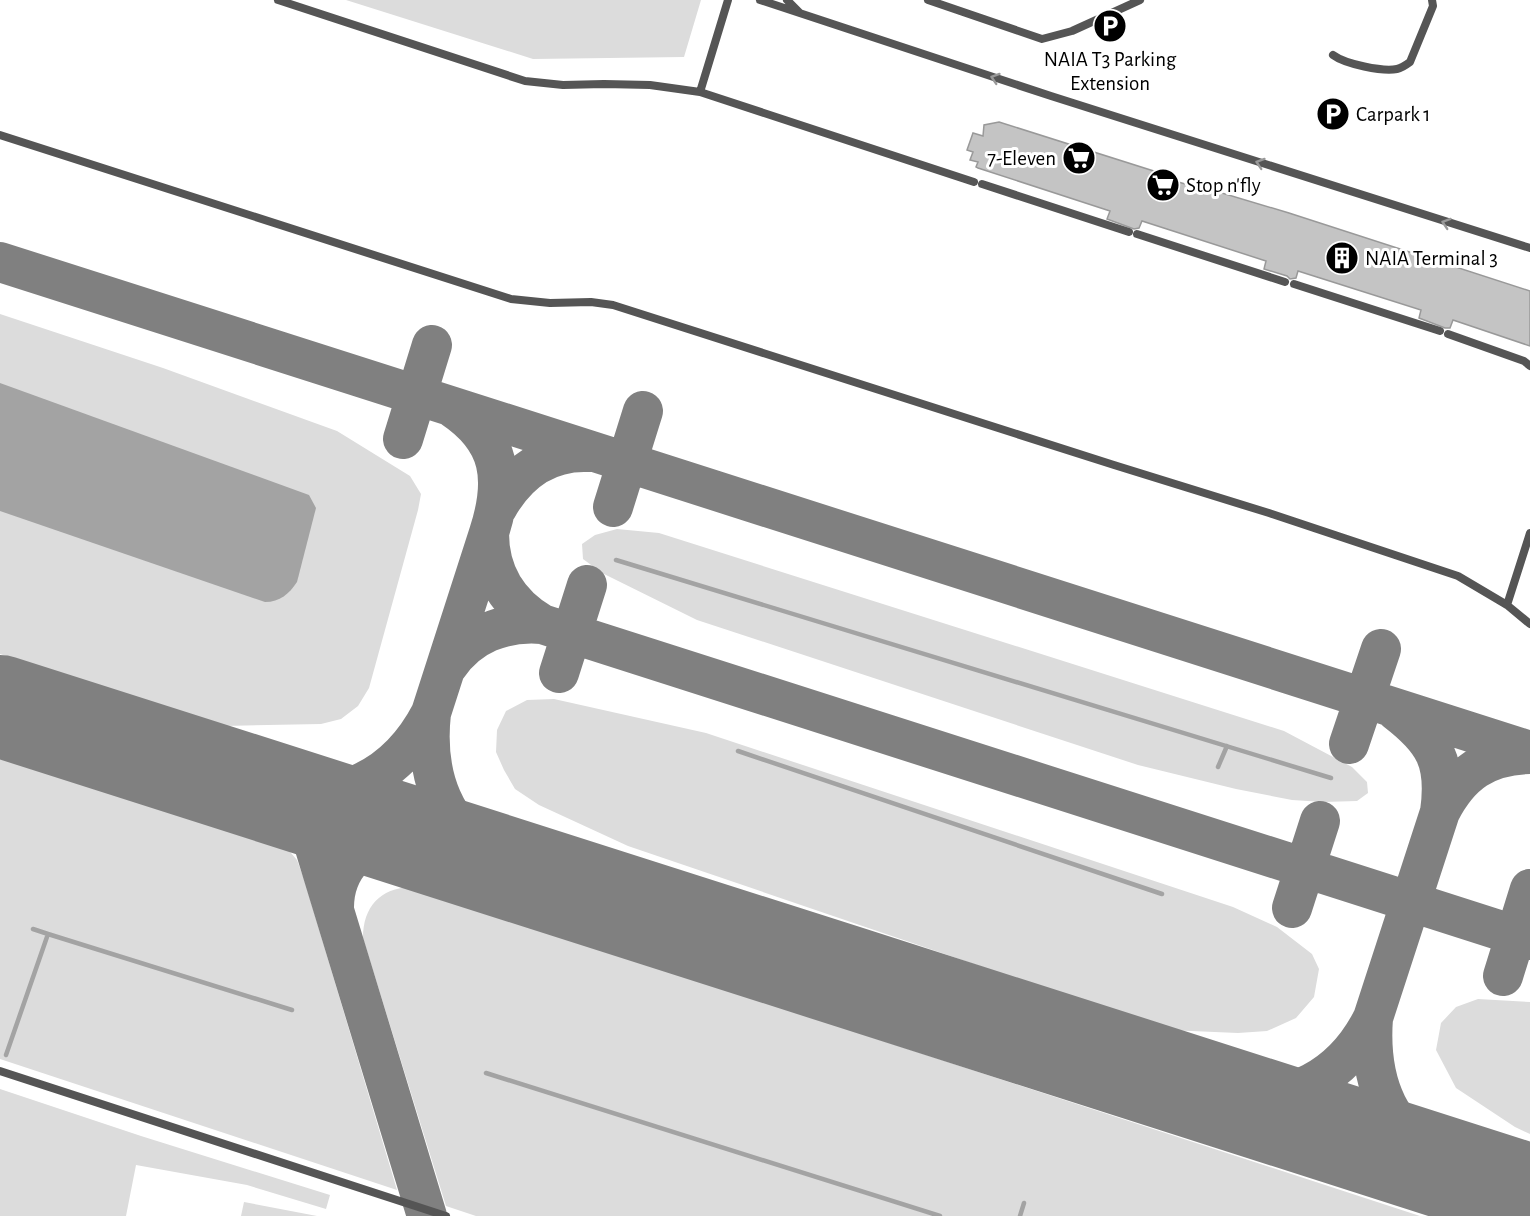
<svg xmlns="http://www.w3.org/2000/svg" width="1530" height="1216" viewBox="0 0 1530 1216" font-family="'Alegreya Sans',sans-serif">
<rect width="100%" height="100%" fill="#fff"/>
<path fill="#dcdcdc" d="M346,0H701L684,57L533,59Z
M0,314L163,368L337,431L410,476L421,494L418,510L369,688L358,706L341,719L321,724L223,726L0,654Z
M617,529L659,533L1284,731L1352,767L1367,782L1368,793L1357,801L1323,802L1292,800L1236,789L1138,765L697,620L602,573L583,559L582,544L595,535Z
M554,699L706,733L1233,907L1277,927L1312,954L1319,969L1314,997L1296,1018L1267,1031L1238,1033L1168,1030L628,846L539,805L515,789L504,770L496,752L497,730L506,711L527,700Z
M0,756L286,847L297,860L304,879L397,1190L0,1059Z
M411,887L1420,1216H476L446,1206L363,938C363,907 380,888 411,887Z
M1478,999L1530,1002V1134L1515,1127L1456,1088L1436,1050L1441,1023L1456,1007Z
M0,1089L141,1136L330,1195L326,1209L247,1185L136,1165L126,1216H0Z
M244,1202L317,1216H241Z"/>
<path fill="#a3a3a3" d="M0,383L309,495L316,508L297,582C289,594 280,602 265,602L0,511Z"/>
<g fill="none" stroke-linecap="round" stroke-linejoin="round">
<path stroke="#a3a3a3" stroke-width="4.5" d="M616,560L1331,778
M738,751L1162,894
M1218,767L1227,746
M48,934L292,1010
M6,1055L48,934L33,929
M486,1073L940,1216
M1020,1216L1024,1203"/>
<path stroke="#808080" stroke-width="40" d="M0,262L1530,751
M403,439L432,345
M613,507L643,411
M497,508C517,472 547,450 589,452
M489,533C489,573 508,604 542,624L1530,940
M447,667C469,634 504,621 542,624
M559,673L587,585
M431,713C424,777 444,827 498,863
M1349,744L1381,649
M251,785C327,811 394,784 431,713L489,533C506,480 502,441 453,408
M279,795L296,807L308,825L427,1216
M1440,812C1460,773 1486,755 1530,754
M1292,908L1320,821
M334,910C333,867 363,837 406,836
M1503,976L1530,889
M1373,1018C1368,1086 1390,1131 1448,1169
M1224,1097C1290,1105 1343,1078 1373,1018L1440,812C1447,762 1435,741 1396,711"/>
<path stroke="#808080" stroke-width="102" d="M0,706C510,867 1020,1033 1530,1195"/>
</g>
<path fill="#c4c4c4" stroke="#999" stroke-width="1.5" d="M999,122L1160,173L1158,176L1202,189V187L1289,213L1530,291V346L1453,320L1450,328H1445L1419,318L1421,310L1298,271L1296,278L1290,279L1287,276L1264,269L1266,261L1142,221L1139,228L1134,229L1107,219L1110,211L978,168L976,167L978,162L970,160L973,152L967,150L973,133L983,136L984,125Z"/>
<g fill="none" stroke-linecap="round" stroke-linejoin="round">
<path stroke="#555" stroke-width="8" d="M278,0L525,81L563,85L604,84L650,85L700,92L974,182
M760,0L1051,96L1530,248
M787,0L799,12
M928,0L1042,39L1072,31L1140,0
M1333,55C1345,64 1383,72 1397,69C1402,68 1406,65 1410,62L1433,6L1432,0
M700,92L728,0
M0,135L511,299L550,303L591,302L613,305L1114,465L1269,513L1458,576L1507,605L1530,624
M982,184L1129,232
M1137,234L1285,282
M1294,284L1440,331
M1448,334L1524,361L1530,366
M1507,605L1530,533
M0,1071L446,1216"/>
</g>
<defs><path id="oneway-chevron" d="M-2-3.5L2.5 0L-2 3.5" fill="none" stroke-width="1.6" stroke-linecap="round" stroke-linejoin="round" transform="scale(1.5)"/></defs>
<g stroke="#999">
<use href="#oneway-chevron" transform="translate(995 78) rotate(-162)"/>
<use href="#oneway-chevron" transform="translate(1260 163) rotate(-162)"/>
<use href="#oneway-chevron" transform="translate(1446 223) rotate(-162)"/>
</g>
<defs>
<g id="parking-disc" transform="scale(1.725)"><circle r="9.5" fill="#000" stroke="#fff"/><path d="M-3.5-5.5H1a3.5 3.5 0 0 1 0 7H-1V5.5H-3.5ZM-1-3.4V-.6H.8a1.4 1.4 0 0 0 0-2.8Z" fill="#fff"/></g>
<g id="supermarket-disc" transform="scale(1.725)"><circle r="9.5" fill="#000" stroke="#fff"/><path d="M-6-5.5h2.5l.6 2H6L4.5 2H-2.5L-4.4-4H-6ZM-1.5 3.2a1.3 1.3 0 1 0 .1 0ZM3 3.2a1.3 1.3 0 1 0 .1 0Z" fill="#fff"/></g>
<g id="building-disc" transform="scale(1.725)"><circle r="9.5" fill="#000" stroke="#fff"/><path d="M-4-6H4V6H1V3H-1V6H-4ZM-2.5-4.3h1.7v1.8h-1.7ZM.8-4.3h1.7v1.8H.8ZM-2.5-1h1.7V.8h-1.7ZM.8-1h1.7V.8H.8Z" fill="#fff"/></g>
</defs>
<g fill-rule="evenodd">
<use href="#parking-disc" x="1110" y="26"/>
<use href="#parking-disc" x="1333" y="114"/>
<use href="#supermarket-disc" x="1079" y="158"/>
<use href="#supermarket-disc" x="1163" y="185"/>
<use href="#building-disc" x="1342" y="258"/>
</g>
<g text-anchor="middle" stroke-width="6" stroke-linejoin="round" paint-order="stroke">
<g font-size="21" fill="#000" stroke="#fff" text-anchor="start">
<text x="1110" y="66" text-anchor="middle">NAIA T3 Parking<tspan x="1110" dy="24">Extension</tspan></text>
<text x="1356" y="121">Carpark 1</text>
<text x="1056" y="165" text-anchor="end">7-Eleven</text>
<text x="1186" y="192">Stop n'fly</text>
<text x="1365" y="265">NAIA Terminal 3</text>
</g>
</g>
</svg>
